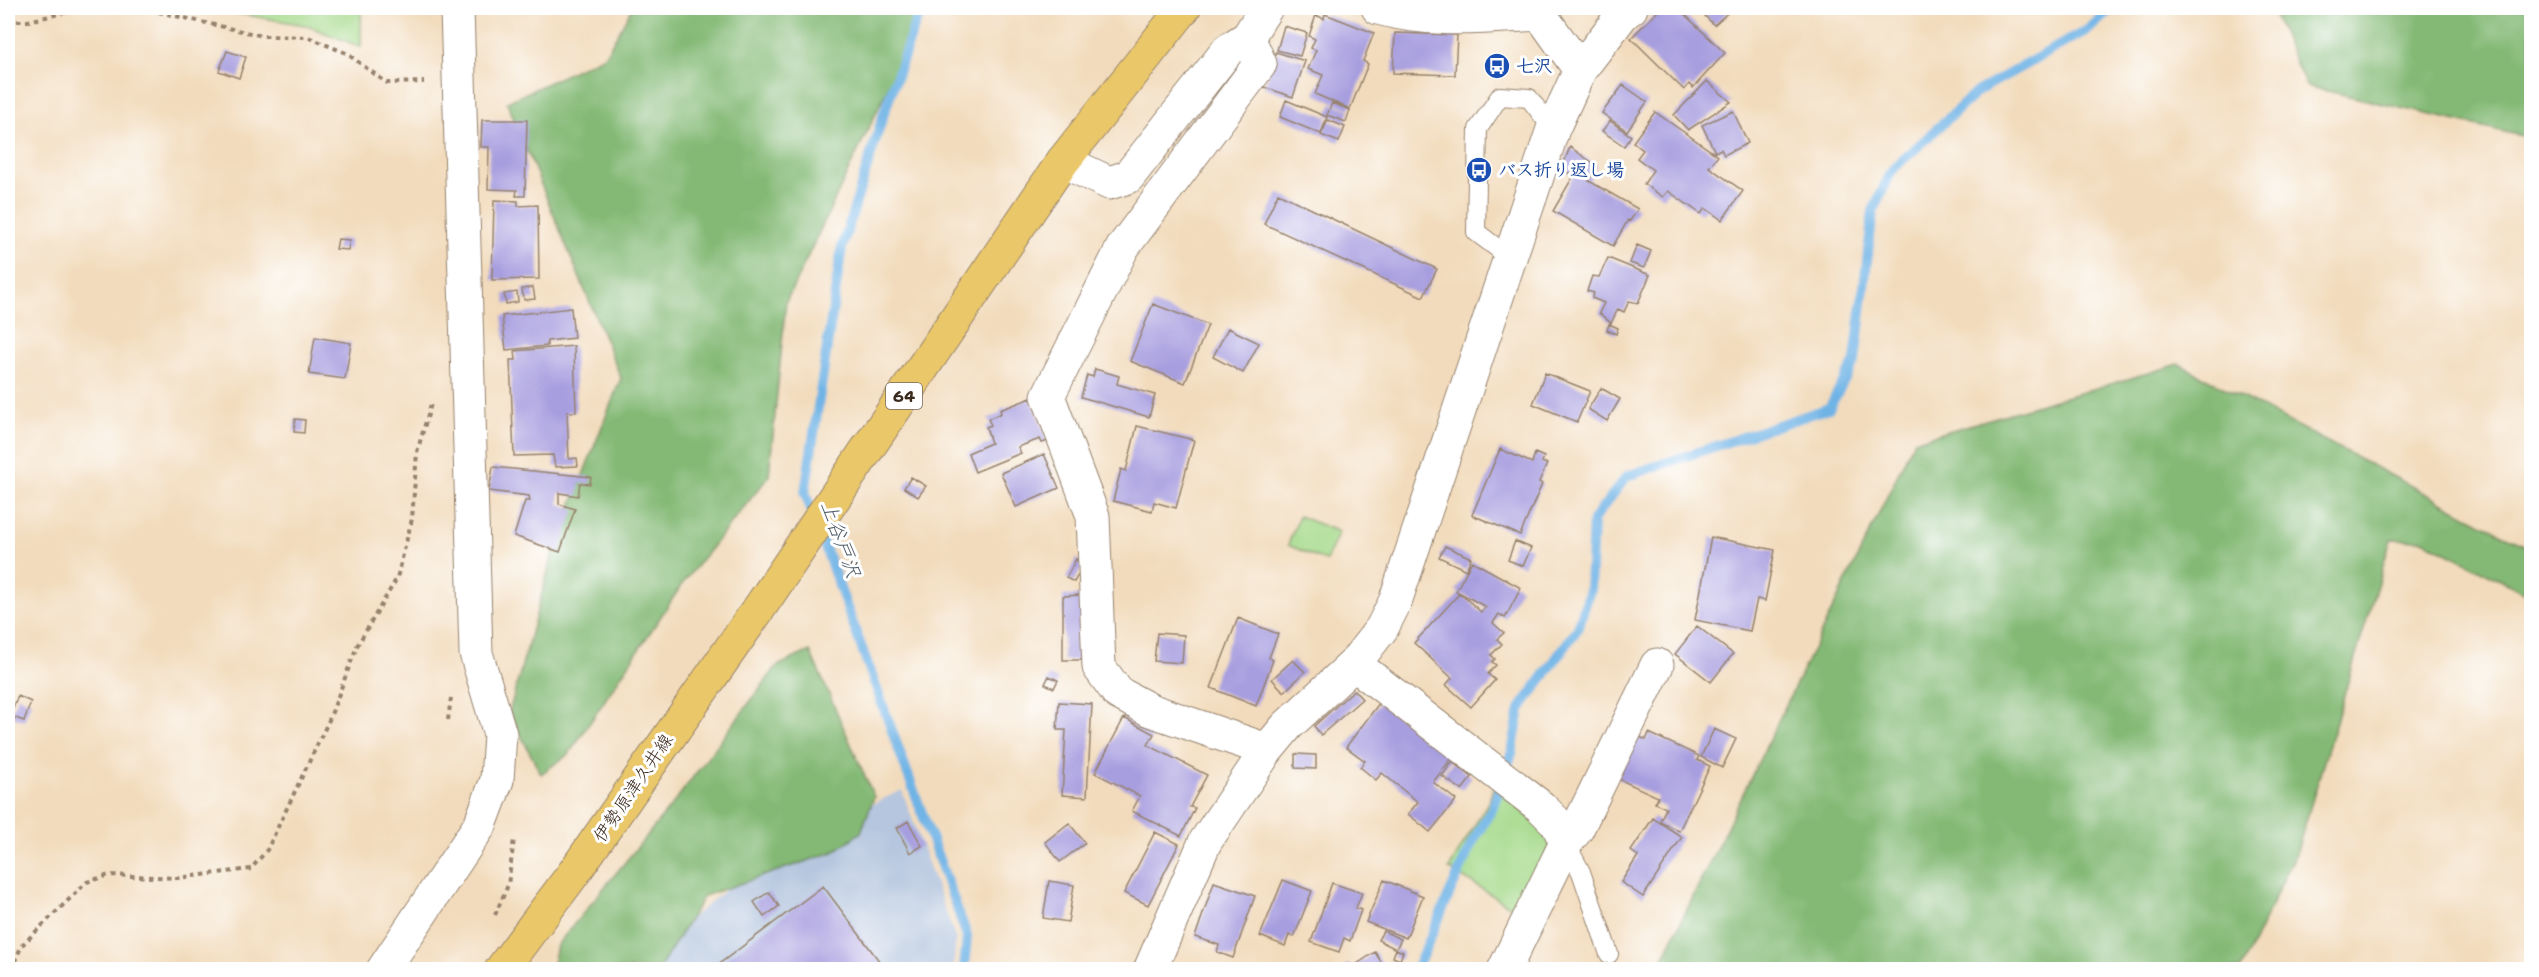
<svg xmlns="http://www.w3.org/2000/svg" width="2539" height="977" viewBox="0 0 2539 977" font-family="'Shantell Sans','Klee One',sans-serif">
<rect width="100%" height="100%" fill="#fff"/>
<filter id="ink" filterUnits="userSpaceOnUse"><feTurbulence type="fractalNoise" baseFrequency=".0167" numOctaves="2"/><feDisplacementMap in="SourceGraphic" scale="12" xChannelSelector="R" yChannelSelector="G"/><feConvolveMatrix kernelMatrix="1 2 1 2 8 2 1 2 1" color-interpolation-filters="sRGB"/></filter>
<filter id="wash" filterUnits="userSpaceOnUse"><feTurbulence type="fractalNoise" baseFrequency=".008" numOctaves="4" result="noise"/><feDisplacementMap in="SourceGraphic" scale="24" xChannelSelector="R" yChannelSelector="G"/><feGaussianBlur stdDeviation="1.35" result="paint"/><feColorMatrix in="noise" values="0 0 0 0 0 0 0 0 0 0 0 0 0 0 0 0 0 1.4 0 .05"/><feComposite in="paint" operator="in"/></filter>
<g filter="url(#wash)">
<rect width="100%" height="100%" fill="#f2dbbc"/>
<path fill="#b5c6de" d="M902,790L956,940L953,969L650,970L672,934L747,872L803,837Z"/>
<path fill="#a4d989" stroke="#708254" stroke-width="1.5" d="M204,8H361V47L305,25Z
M1299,516L1339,532L1326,561L1288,545Z
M1494,785L1553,840L1518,911L1449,869L1489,801Z"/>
<path fill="#83b975" stroke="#5f724a" stroke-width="1.5" d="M632,8H926L786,302L769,476L683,583L569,754L541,774L509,713L554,549L621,378L507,102L605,56Z
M2271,8H2531V138L2306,86Z
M2179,364L2531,549V596L2423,540L2391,539L2297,851L2241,969H1658L1914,441Z
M810,651L874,797L861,832L833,852L704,896L659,969H552L557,945L672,805L777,666Z"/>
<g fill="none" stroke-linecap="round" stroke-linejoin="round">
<path stroke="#70b4e6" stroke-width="10" d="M814,517L805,493L842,247L882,119L916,21L924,8
M819,531L967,936L964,970
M1416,970L1472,843L1492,809L1512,753L1520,709L1578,628L1590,590L1593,520L1627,476L1829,408L1855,361L1873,211L1892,170L1978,91L2089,29L2112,8"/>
</g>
<g id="blocks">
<path fill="#a79edf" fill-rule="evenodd" d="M1661,8H1678L1725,53L1693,88L1689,84L1684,90L1631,38Z
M1697,8H1733L1714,25Z
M1325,14L1374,33L1363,61L1368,64L1350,109L1315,94L1323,75L1308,69L1316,50L1311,48L1315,39L1309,36L1316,15L1324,19Z
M1284,26L1307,33L1300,56L1277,50Z
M1395,33L1457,35L1455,75L1393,73Z
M227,51L246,57L239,78L219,71Z
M1276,52L1305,61L1293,97L1264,87Z
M1707,81L1731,102L1688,130L1674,115Z
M1623,85L1647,102L1627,131L1602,113Z
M1286,100L1327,117L1321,134L1280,117Z
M1332,103L1350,110L1346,122L1327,115Z
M1733,111L1748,143L1724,155L1721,149L1715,152L1702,125Z
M1655,112L1718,156L1709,167L1743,191L1722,220L1705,208L1701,214L1668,191L1663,197L1644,184L1653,170L1637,158L1643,150L1633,142Z
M482,120H527L525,196H516L517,190L488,189L489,147H481Z
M1328,120L1345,127L1339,142L1321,135Z
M1610,121L1631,136L1624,146L1602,131Z
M1570,147L1597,166L1589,181L1638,209L1630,221L1628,220L1613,246L1553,211L1574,175L1561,170Z
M1278,193L1437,269L1423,297L1264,224Z
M494,200L518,201V206L538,205L539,279L492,280Z
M338,239L350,240L348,250L336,249Z
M1637,245L1651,251L1644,268L1630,263Z
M1608,258L1650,275L1638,303L1629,301L1624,312L1618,309L1611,323L1599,313L1604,303L1592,298L1594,293L1587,291L1592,276L1599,277Z
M533,287L535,299L524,300L522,289Z
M517,292L518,302L506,304L504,294Z
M1153,304L1208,325L1185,383L1130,361Z
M571,308L574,338L547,341V346L506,350L502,316Z
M1609,324L1618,328L1616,334L1607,330Z
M1228,328L1259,343L1243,373L1213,357Z
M315,337L351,343L345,379L309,374Z
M574,346L576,412H567L569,459L577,458L578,466L555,467L553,455L514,456L510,360H516L515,351Z
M1095,369L1119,376L1117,384L1155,395L1149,417L1081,397L1087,375L1093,377Z
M1545,373L1590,391L1577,422L1533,404Z
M1601,388L1620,399L1607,421L1588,409Z
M1031,398L1048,441L1042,443L1040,439L1018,447L1021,453L975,472L968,453L991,443L986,427L991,425L988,419L1001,413L1000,410Z
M295,419L305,420L304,433L294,432Z
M1137,426L1194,440L1176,508L1154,502L1152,511L1113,501L1121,469L1126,471Z
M1500,449L1532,463L1535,453L1544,457L1542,462L1547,464L1539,482L1542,484L1520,535L1472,515Z
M1044,454L1059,488L1016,507L1001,473Z
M493,467L591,477L590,484L580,483L578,496L559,493V504L575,509L560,552L514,536L525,501H530L529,496L489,491Z
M911,477L926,486L918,497L904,488Z
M1711,537L1775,550L1765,601L1757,599L1750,631L1695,620Z
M1515,541L1531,548L1523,566L1508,560Z
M1445,546L1471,558L1466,570L1439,557Z
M1076,559L1084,564L1074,582L1066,578Z
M1472,561L1521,588L1505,618L1499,614L1493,623L1504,633L1497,639L1502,644L1491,655L1495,659L1492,662L1496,665L1488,674L1495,680L1471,707L1446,685L1452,678L1414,643L1460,593L1456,591ZM1460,593L1486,607L1481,612Z
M1082,595V660H1063V596Z
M1238,618L1278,634L1269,658L1273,660L1256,706L1211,688Z
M1697,626L1733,654L1711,682L1675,654Z
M1157,633L1184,635L1182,663L1154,661Z
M1293,660L1305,672L1284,692L1272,679Z
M1049,676L1058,680L1054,688L1045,684Z
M1354,690L1362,699L1321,735L1314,726Z
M18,696L31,702L24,721L10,716Z
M1059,702L1092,704L1087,797L1062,795L1066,730H1057Z
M1380,702L1452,758L1433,782L1456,800L1430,832L1408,814L1418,802L1382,773L1376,780L1360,767L1365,761L1346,747Z
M1124,718L1154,734L1148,745L1207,775L1190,807L1195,808L1181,836L1132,811L1140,796L1095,773Z
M1714,729L1736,739L1722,768L1701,757Z
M1649,733L1699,756L1697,760L1710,766L1679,831L1660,821L1666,808L1655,803L1658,797L1614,777L1634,734L1646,740Z
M1295,754L1316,755V769L1295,768Z
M1452,762L1472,777L1462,790L1442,776Z
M1653,818L1682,837L1643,897L1621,882L1638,856L1631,851Z
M908,821L922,846L910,853L897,828Z
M1069,823L1085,843L1060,862L1045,842Z
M1155,832L1179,844L1148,905L1124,893Z
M1283,880L1312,891L1294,937L1289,935L1285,946L1260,936Z
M1384,880L1423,896L1406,938L1366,922Z
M1049,881L1074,885L1068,922L1043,918Z
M1214,882L1255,896L1233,958L1217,952L1219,945L1195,937Z
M1332,883L1362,893L1356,908L1361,910L1350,941L1344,938L1339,952L1311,942Z
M823,886L886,970H711Z
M769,892L779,906L764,917L754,902Z
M1383,931L1401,939L1396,949L1378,940Z
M1396,949L1403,952L1400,960L1393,957Z
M1375,952L1386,970H1339L1348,964L1351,968Z"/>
</g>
</g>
<g filter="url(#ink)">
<use href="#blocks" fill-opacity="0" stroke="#96826d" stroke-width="1.5"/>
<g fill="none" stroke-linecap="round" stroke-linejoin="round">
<g stroke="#96826d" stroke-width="20">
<path id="service" d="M1509,257L1476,232L1478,129L1500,96L1529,98L1553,129
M1566,843L1581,872L1609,954"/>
</g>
<g stroke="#96826d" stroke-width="35">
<path id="minor" d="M1378,8C1431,23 1486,17 1540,14
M1538,8L1540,14L1580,70
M1248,37L1260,64L1123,247L1048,396L1093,516L1099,667L1118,693L1150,710L1267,750
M1063,161L1109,183L1128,177L1228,50L1248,37L1266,8
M1354,664L1541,807L1557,823L1566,843L1504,970
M1566,843L1577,829L1657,665
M383,970L480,825L497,780L500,734L476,653L457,8
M1150,970L1205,842L1267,750L1287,726L1354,664L1382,628L1395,602L1553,129L1580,70L1623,14L1631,8"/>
</g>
<g stroke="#96826d" stroke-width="35">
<path id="primary" d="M501,970L573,874L762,604L1063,161L1184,8"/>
</g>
<path stroke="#96826d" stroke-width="4" stroke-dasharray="4.5 4.5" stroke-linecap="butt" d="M141,8L263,36L308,37L346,53L387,83L424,82
M8,21H28L86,8
M448,720L451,698
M495,915L508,885L514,839
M11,970L22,945L87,882L109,875L177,878L251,869L267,850L329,720L357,646L397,578L412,519L417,452L431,404"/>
<use href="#service" stroke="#fff" stroke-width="18"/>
<use href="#minor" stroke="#fff" stroke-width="33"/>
<use href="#primary" stroke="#eac769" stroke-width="33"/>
</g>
</g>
<defs>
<g id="bus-disc" transform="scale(1.35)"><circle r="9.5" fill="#1a4fb4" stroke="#fff"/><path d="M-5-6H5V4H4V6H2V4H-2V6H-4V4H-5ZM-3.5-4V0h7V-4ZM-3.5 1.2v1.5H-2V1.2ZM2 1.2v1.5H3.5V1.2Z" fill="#fff"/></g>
</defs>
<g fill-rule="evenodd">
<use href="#bus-disc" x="1497" y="66"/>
<use href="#bus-disc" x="1479" y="170"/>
</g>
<g text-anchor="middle" stroke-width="6" stroke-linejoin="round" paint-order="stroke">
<rect fill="#fff" stroke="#766a62" stroke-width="1.5" x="886" y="383" width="36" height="26" rx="4.5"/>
<g font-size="16" font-weight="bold" fill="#3b2a1e">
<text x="904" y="402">64</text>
</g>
<g font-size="18" font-weight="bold" fill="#164399" stroke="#fff" text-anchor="start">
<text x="1516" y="72">七沢</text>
<text x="1498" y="176">バス折り返し場</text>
</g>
<g font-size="18" fill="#3b2a1e" stroke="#fff">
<text transform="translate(633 788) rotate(-56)" y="6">伊勢原津久井線</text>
</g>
<g font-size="20" font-style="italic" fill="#4e5a64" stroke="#fff">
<text transform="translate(841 539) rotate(70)" y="7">上谷戸沢</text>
</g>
</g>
<rect width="2539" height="977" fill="none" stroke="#fff" stroke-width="30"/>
</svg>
